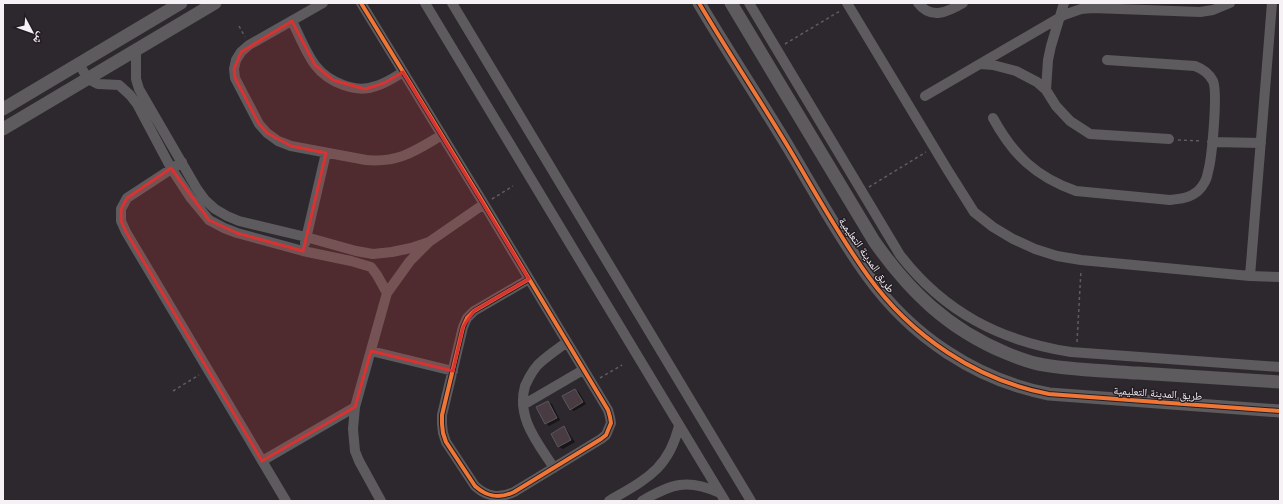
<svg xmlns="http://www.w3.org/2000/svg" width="1283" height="504" viewBox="0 0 1283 504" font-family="Inter,'Noto Naskh Arabic',sans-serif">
<rect width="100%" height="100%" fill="#2d282d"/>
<path fill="#0007" d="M575,390L579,392L586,404L574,411L570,409Z
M548,402L552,404L560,420L549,426L546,423Z
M564,428L567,430L575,442L563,449L559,447L552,435Z"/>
<path fill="#483c42" stroke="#5b575a" d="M575,389L583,402L570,410L562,396Z
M548,401L557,418L545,424L536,407Z
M564,426L571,440L558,447L551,434Z"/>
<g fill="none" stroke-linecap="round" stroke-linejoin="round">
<path stroke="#5f5d5f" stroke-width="1.5" stroke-dasharray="3 3" stroke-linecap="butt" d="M239,26L245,37
M785,44L840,11
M1178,140L1202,141
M869,187L926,152
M492,199L513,186
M1077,342L1081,270
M600,378L622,365
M173,391L199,375"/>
<path stroke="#5d5b5d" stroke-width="10" d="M323,3L249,45L241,52L236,60L234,69L235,78L259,124L267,133L278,141L291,146L366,160C399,163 415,151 442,135
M361,3L484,204L608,410L610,417L611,423L606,435L601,439L514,492C499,499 487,497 475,486L446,442L443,433L442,424V415L463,327L467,318L474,311L529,279
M425,3L725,501
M452,3L751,501
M749,3L900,255C944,312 1000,341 1071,352L1280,367
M847,3L947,169L974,212L993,227L1013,239L1035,249L1057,256L1081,260L1250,276L1280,277
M918,3C931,20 948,12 963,3
M292,21C299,35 306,53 315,65C328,82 356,94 376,86C386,83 395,77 403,72
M136,49V79L139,89L197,189L205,200L215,209L227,216L239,221L306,237L356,251L373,254L392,252L411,248L429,242
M79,64L88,79L98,84L119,85L130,95L137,104L171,168L190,197L209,220L224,228L237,233L303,251L351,261L371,267L377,275L387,293
M981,64L993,65L1016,71L1037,82L1046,90L1056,106L1070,121L1090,134L1169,139
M1046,90L1048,60L1051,46L1064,3
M925,96L1064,15L1081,9L1093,8L1200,12L1213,10L1230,3
M993,118C1013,155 1036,177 1076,191L1170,200C1180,199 1190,198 1198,191C1203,186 1207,179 1208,172C1212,158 1218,92 1213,81C1209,73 1203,69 1195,66L1107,60
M1212,142L1261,143
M182,162L127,198L121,209V221L126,232L286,501
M305,243L326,153
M1250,276L1272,3
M371,351L453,371
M523,405L583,370
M262,461L355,407
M554,468C538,443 516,418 525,386C529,377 534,367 542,361C550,354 559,348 567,342
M381,501L359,461L355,451L353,429L355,407L387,293L410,261L429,242L484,204
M609,501C646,479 668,470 679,426
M642,501C671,484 687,478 720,493"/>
<path stroke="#5d5b5d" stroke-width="13" d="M699,3C728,52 760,100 790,150C815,192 839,236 868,276C911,336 976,380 1049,394L1280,411
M731,3L874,241C909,291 948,329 1006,353C1018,358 1031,363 1044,365C1074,370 1106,371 1138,373C1185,376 1233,379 1280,382
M3,109L181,3
M3,129L215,3"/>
<g stroke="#241e24" stroke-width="6">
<path id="cycleway" d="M361,3L484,204L608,410L610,417L611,423L606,435L601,439L514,492C499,499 487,497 475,486L446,442L443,433L442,424V415L463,327L467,318L474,311L529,279
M699,3C728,52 760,100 790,150C815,192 839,236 868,276C911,336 976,380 1049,394L1280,411"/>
</g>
<use href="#cycleway" stroke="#f07635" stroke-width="4"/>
</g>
<path fill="#d83232" fill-opacity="0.2" stroke="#d83232" stroke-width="3" stroke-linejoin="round" d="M292,21L315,65L333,80L365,89L384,83L403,72L529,279L474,311L463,327L453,371L371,351L355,407L262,461L126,232L121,221V209L127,198L171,168L209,220L237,233L303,251L326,153L291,146L267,133L259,124L235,78L234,69L241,52Z"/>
<g text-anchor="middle" stroke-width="3" stroke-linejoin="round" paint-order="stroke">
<g font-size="11" fill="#f5f1f5" stroke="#241e24">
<text transform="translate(867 255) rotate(55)" y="4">طريق المدينة التعليمية</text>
<text transform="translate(1158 393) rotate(4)" y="4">طريق المدينة التعليمية</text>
</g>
</g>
<rect width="1283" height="504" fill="none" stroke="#f5f1f5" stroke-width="8"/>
<g transform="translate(32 32) rotate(131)" stroke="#241e24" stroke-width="3" paint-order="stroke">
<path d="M0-3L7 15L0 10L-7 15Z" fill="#f5f1f5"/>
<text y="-6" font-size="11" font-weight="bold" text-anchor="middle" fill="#f5f1f5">ش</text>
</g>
</svg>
